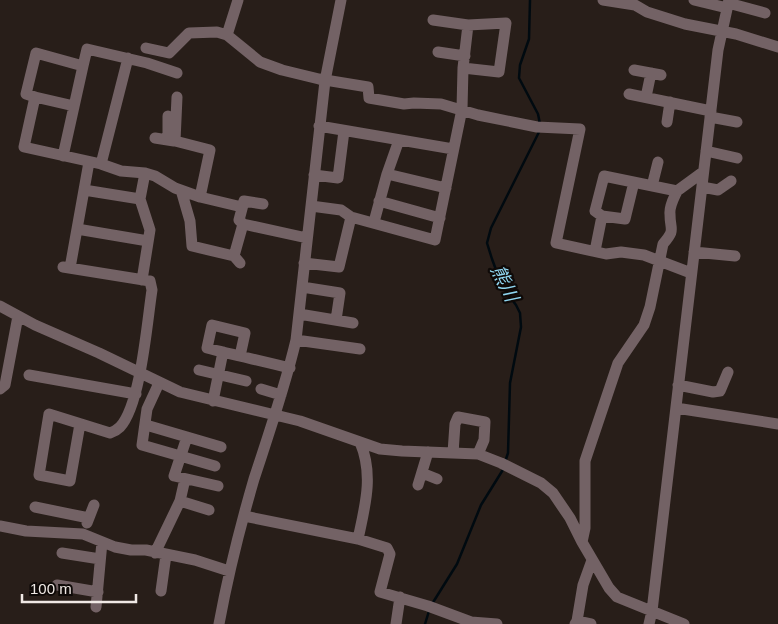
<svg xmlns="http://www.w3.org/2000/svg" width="778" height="624" viewBox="0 0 778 624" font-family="Helvetica,'Noto Sans JP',sans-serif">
<rect width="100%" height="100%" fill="#281e19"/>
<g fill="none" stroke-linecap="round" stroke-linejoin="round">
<path stroke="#000a10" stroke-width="2.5" d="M530,0L529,39L520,65L519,78L538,114L540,124
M505,462L508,453L510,383L521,327L520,313L516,305L502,286L492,259L487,243L491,228L539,132
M432,604L457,564L481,505L504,468
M425,624L429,611"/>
<path stroke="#736265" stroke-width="11" d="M603,0L635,5L647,12L685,24L736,34L778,47
M694,0L727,8
M728,3L765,13
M433,20L468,25L506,23L499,72L463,68
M227,35L238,0
M146,48L169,53L189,33L217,32L227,35L260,62L282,70L319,79L368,87L369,98L404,104L414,103L441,104L478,115L537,127L580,129L556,243L606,254L621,252L644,255L691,273
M438,52L465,56
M634,70L661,75
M177,73L147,63L87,49L83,66L36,53L26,94L35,97L24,147L101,164L121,171L145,173L155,176L175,188L200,197L242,207
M629,94L711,111
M35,97L74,106
M177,97L175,141L210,150L200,197
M646,97L651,73
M710,117L737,122
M667,122L670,102
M319,126L453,149
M155,138L174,141
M168,140V116
M706,151L737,158
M63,156L83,66
M101,164L128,58
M387,174L446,188
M314,175L338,178L344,131
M652,186L658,162
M702,187L718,190L731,181
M84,190L140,199L150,230L142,280
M181,190L190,221L192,246L234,256
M140,199L145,173
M379,201L440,218
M311,206L341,210L351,217L435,240L462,109L463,68L468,25
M602,216L625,219L634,182
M374,222L387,174L399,140
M243,224L307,238
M77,229L148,241
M596,246L602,216L595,211L604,176L677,191L703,172
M694,252L735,256
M240,263L234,256L243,224L239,220L244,201L263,204
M304,263L339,267L351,217
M63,267L150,281L152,290C147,322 141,404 120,427C117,430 113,432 110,433L49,414L39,475L70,481L80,424
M70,268L89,162
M302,287L340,293L336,320
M0,306L35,325L99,353L180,392L300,421L380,449L402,451L478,454L501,463L541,483L553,493L570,518L582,542L609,588L617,597L684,624
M299,314L353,323
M296,340L360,349
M240,356L245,333L212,325L207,348C234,355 262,361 290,368
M199,370L246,381
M29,375L136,394
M159,383L147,409L142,445L215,466
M678,385L713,392L720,391L728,372
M0,389L5,385L18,316
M261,389L281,395
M213,401L223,352
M676,408L778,424
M146,425L221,447
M187,437L174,476L218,486
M453,453L455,424L458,417L485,422L484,440L478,454
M422,473L437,479
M418,485L428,452
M180,501L209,510
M35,507L89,518
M244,516L358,539L387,548L390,554L380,592L428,606L471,622L497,624
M87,523L94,505
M0,526L26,531L83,534L115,547L131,550H146L195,560L229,571
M358,539C365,506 374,475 360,442
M582,542L585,528V461L588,452L618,363L644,325L650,307L663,244C676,229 670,231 670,214C669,206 674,198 677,191
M62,553L100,559
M155,553L180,501L185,479
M57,585L98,592
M161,591L166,555
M96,607L102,542
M577,621L591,624
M219,624C228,575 240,527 254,479C269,433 285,387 296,340L325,81L341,0
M396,624L400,597
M575,624L577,621L583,585L592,560
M649,624L652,611L718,50L729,0"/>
</g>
<g text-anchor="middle" stroke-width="4.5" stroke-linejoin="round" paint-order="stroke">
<g font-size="19" font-style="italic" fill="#8fd5ef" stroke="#0e0907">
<text transform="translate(505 283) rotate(64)" y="7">熊川</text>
</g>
</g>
<path d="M22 594v8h114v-8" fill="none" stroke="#f0e9e5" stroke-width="2.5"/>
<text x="30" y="594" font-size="15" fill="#f0e9e5" stroke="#0e0907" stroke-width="4" paint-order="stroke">100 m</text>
</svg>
